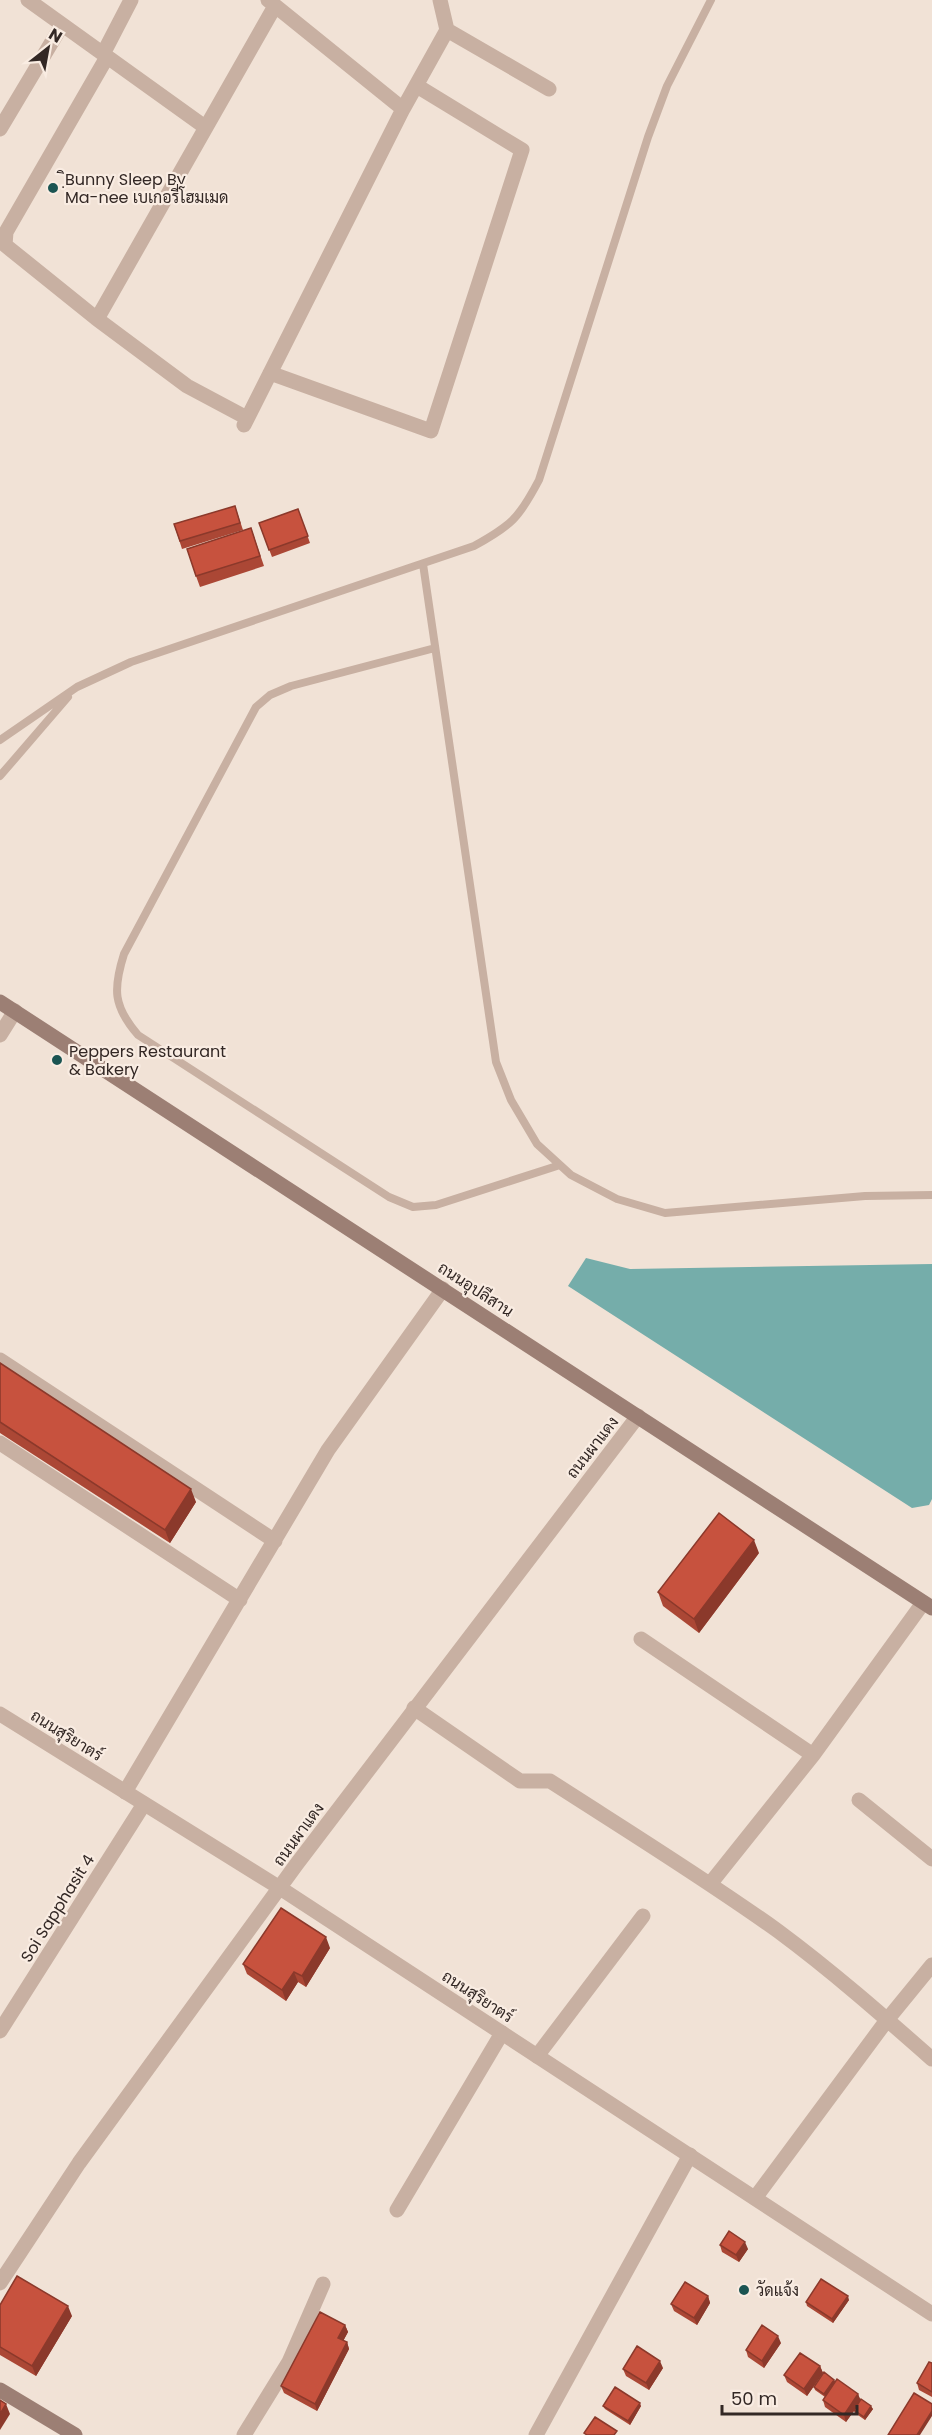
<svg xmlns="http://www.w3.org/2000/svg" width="932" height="2435" viewBox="0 0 932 2435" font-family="Poppins,Sarabun,sans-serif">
<rect width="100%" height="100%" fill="#f1e2d6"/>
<path fill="#75adaa" d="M586,1258L630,1269L932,1264V1499L929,1505L912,1508L568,1286Z"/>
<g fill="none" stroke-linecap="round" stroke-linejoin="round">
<path stroke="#c8b0a2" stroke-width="8" d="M423,564L496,1062L511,1100L537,1144L571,1175L617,1199L665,1213L865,1196L932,1195
M435,648L291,686L270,695L256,707L124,954C113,989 113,1006 138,1035L389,1197L413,1207L436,1205L560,1165
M0,740L77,687L131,662L474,546C512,525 519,518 539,480L648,137L667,86L711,0
M0,776L68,697"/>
<path stroke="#c8b0a2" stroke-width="15" d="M28,0L205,127
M268,0L403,109
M447,30L549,89
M103,54L131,0
M107,57L6,232L5,245L97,319L187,386L247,418
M0,129L62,25
M97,319L275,6
M270,373L431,431L522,150L417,86
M244,425L403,109L447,30L440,0
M0,1035L15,1011
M0,1360L275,1541
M0,1443L240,1600
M641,1639L813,1755
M414,1708L520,1781H550C626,1830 704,1878 778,1931C832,1971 882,2015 932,2059
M125,1792L328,1450L443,1289
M859,1800L932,1859
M710,1884L813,1755L923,1603
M0,2031L144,1804
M537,2056L643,1916
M755,2198L887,2020L932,1965
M397,2210L502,2033
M244,2435L289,2362L323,2284
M536,2435L690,2155"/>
<path stroke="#c8b0a2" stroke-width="15" d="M0,1714L280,1888L932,2314
M0,2283L79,2163L296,1865L638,1416"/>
<path stroke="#9c7f74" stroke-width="15" d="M0,1002L932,1608
M0,2390L75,2435"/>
</g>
<path fill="#ab4735" d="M235,506L243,530L182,549L174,524Z
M298,509L310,543L272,557L259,523Z
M251,528L264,566L200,587L196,576Z
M0,1363L196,1502L170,1543L0,1433Z
M759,1553L699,1633L663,1606L658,1592Z
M330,1948L306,1987L298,1982L286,2001L247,1974L243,1964Z
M720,2245L748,2249L739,2262L722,2252Z
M708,2296L710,2303L697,2325L674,2311L671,2304Z
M849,2300L833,2323L807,2306L806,2302Z
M0,2305L72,2316L36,2376L0,2355Z
M345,2325L348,2332L343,2341L347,2342L349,2349L317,2411L284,2393L281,2386Z
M781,2343L764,2368L748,2357L746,2350Z
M932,2363V2397L919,2390L917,2383Z
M820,2366L823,2373L807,2396L787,2382L784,2375Z
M663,2368L649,2390L626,2376L623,2369Z
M834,2380L835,2382L858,2394L860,2400L873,2409L865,2420L855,2413L854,2411L846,2422L825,2407L823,2400L825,2397L815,2390L814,2387Z
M603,2406H641L630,2425L605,2409Z"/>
<path fill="#8b392b" d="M191,1489L196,1502L170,1543L165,1530Z
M754,1540L759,1553L699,1633L694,1619Z
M326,1937L330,1948L306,1987L302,1976Z
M294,1972L298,1982L286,2001L282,1990Z
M745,2242L748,2249L739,2262L736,2255Z
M708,2296L710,2303L697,2325L694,2318Z
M848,2296L849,2300L833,2323L832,2319Z
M68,2306L72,2316L36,2376L32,2366Z
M345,2325L348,2332L341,2345L338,2338Z
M778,2336L781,2343L764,2368L762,2361Z
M347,2342L349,2349L317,2411L315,2404Z
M660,2361L663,2368L649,2390L646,2383Z
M820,2366L823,2373L807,2396L804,2389Z
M834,2380L836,2383L826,2398L824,2394Z
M858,2394L861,2401L846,2422L844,2415Z
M640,2403L641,2406L630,2425L628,2421Z
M6,2404L10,2414L0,2430V2414Z
M871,2406L873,2409L865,2420L864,2417Z
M932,2411V2416L920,2435H917Z"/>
<path fill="#c7523e" stroke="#8b392b" stroke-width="1.5" d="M235,506L240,523L180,541L174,524Z
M298,509L308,536L269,550L259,523Z
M251,528L260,556L196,576L187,549Z
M0,1363L191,1489L165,1530L0,1422Z
M719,1513L754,1540L694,1619L658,1592Z
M281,1908L326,1937L302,1976L294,1972L282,1990L243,1964Z
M729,2231L745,2242L736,2255L720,2245Z
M17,2276L68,2306L32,2366L0,2347V2305Z
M821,2279L848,2296L832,2319L806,2302Z
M685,2282L708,2296L694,2318L671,2304Z
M320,2312L345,2325L338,2338L347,2342L315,2404L281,2386Z
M762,2325L778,2336L762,2361L746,2350Z
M637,2346L660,2361L646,2383L623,2369Z
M800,2353L820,2366L804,2389L784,2375Z
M929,2362L932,2363V2392L917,2383Z
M824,2372L834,2380L824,2394L814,2387Z
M837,2379L858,2394L844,2415L823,2400Z
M615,2387L640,2403L628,2421L603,2406Z
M914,2393L932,2404V2411L917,2435H888Z
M861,2399L871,2406L864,2417L854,2410Z
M0,2400L6,2404L0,2414Z
M595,2417L617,2431L614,2435H587L584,2433Z"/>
<g fill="#1b5452" stroke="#f9ece2" stroke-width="2">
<circle cx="53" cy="188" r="6"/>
<circle cx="57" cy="1060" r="6"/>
<circle cx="744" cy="2290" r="6"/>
</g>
<g text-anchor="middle" stroke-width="4.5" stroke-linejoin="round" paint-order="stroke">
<g font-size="16" fill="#332825" stroke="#f9ece2" text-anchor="start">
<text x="65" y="185">ฺิBunny Sleep By<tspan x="65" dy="18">Ma-nee เบเกอรี่โฮมเมด</tspan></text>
<text x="69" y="1057">Peppers Restaurant<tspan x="69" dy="18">&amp; Bakery</tspan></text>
<text x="756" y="2296">วัดแจ้ง</text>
</g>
<g font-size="16" fill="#332825" stroke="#f9ece2">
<text transform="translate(476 1289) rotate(33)" y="6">ถนนอุปลีสาน</text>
<text transform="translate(592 1447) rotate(-52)" y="6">ถนนผาแดง</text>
<text transform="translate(67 1735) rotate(32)" y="6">ถนนสุริยาตร์</text>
<text transform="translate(298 1834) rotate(-54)" y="6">ถนนผาแดง</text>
<text transform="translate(57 1908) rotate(-58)" y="6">Soi Sapphasit 4</text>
<text transform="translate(478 1996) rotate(33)" y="6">ถนนสุริยาตร์</text>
</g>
</g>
<g transform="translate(48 48) rotate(31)" stroke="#f9ece2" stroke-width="4.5" paint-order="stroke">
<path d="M0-4.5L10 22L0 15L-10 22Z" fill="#332825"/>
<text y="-9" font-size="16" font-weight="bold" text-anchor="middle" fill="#332825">N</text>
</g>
<path d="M722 2405v9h135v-9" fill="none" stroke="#332825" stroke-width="3"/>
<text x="731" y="2405" font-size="18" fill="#332825" stroke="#f9ece2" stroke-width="4.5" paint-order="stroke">50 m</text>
</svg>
